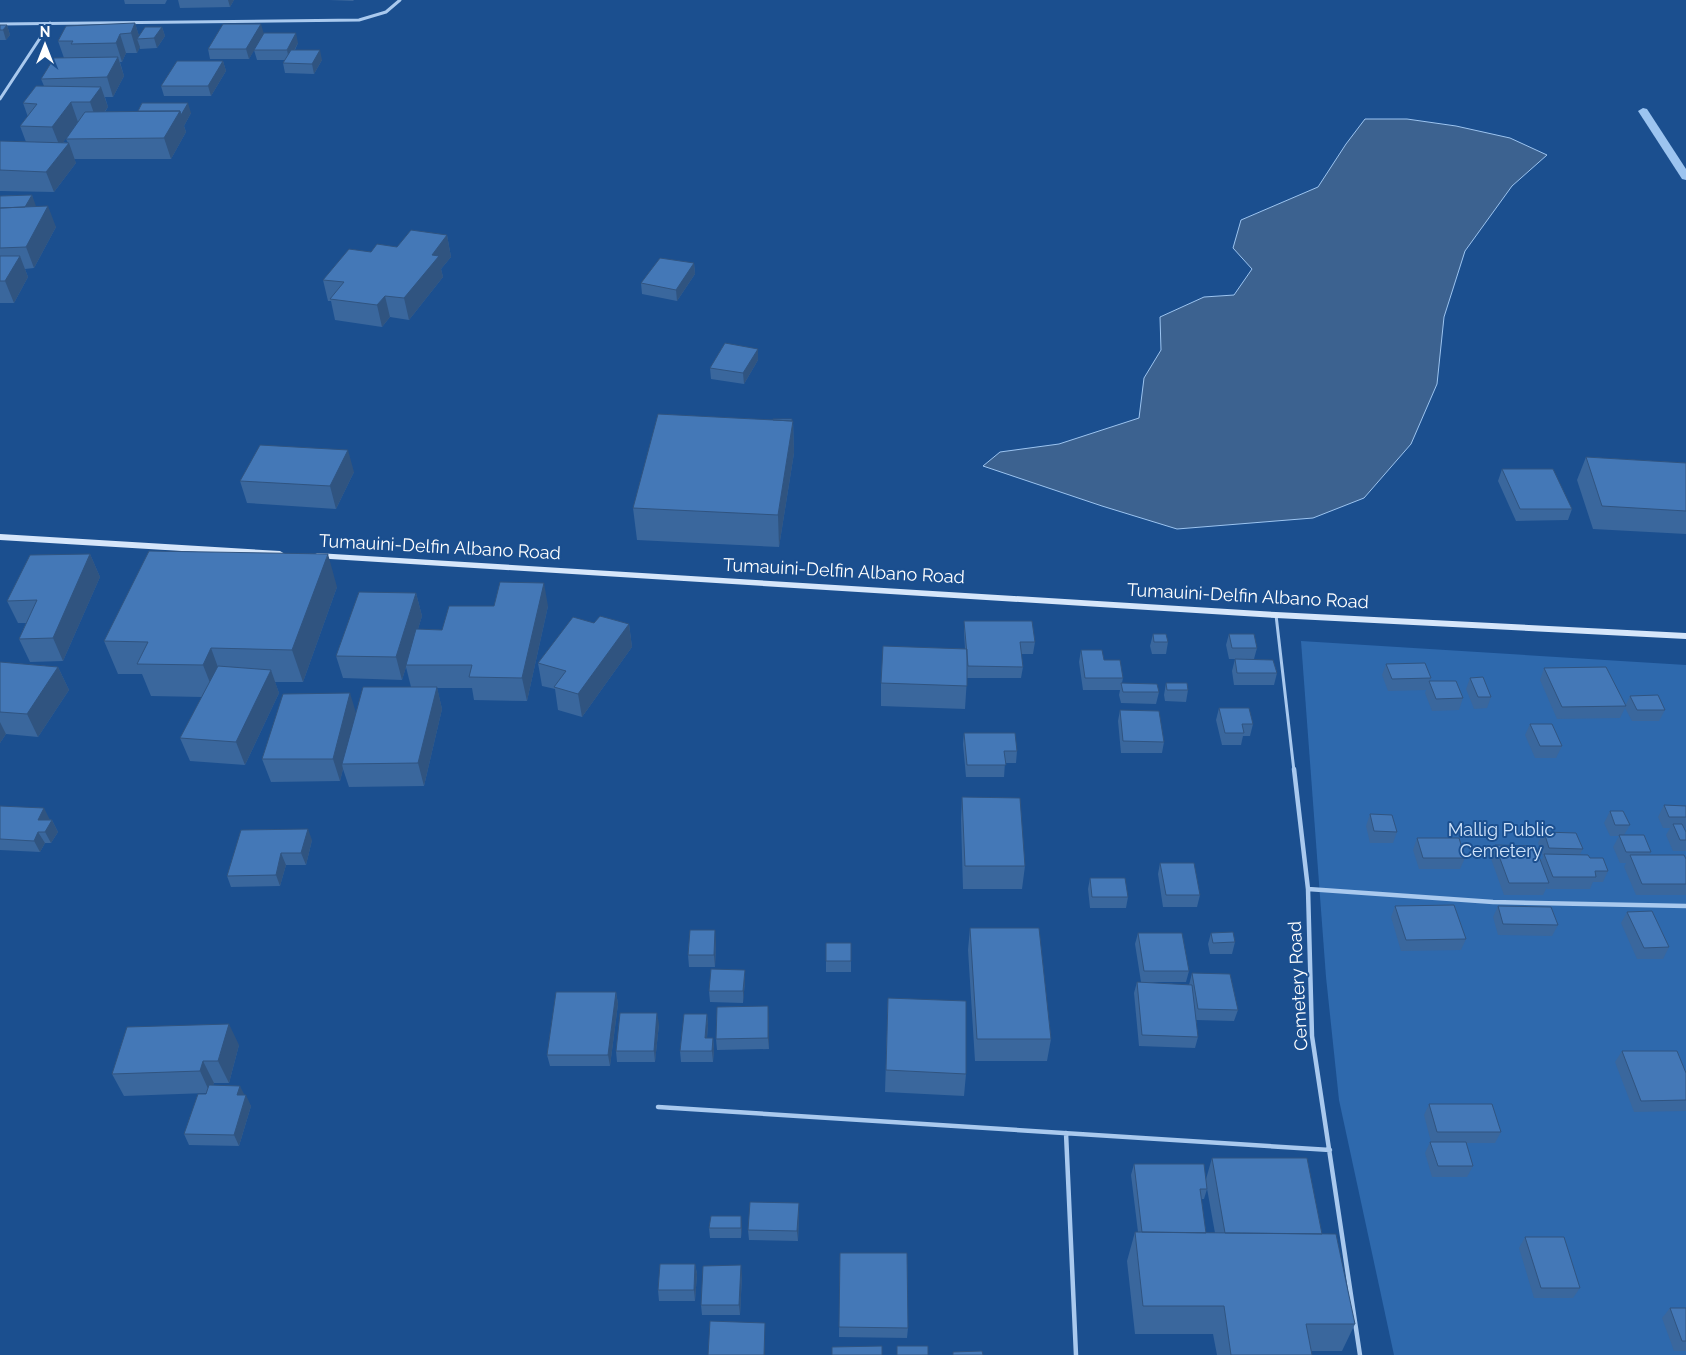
<svg xmlns="http://www.w3.org/2000/svg" width="1686" height="1355" viewBox="0 0 1686 1355" font-family="Raleway,sans-serif">
<rect width="100%" height="100%" fill="#1b4f8f"/>
<path fill="#2e69ad" d="M1301,641L1686,665V1355H1394L1339,1100L1326,977Z"/>
<path fill="#3c6290" stroke="#9cc4f0" d="M1365,119H1407L1456,126L1510,138L1547,155L1512,186L1465,251L1444,317L1437,384L1411,444L1364,498L1313,518L1177,529L1102,506L983,466L1000,452L1059,444L1139,418L1144,378L1161,350L1160,317L1204,297L1234,295L1252,269L1233,248L1241,220L1318,187L1346,144Z"/>
<g fill="none" stroke-linecap="round" stroke-linejoin="round">
<path fill="#9cc4f0" fill-rule="evenodd" d="M1643,108L1647,109L1686,169V180L1682,179L1638,111Z"/>
<path stroke="#a9c9ee" stroke-width="3" d="M1276,615L1294,771"/>
<path stroke="#a9c9ee" stroke-width="4.5" d="M1294,769L1308,889L1312,1036L1360,1355
M1308,889L1493,902L1686,906
M658,1107L1330,1150
M1066,1133L1076,1355"/>
<path stroke="#a9c9ee" stroke-width="3" d="M0,24L359,20L386,12L400,0
M0,99L50,23"/>
<path fill="#d6e6fa" fill-rule="evenodd" d="M0,534L280,551L285,554L280,557L0,540Z
M317,553L1276,612L1686,633V639L1276,618L314,558L312,556Z"/>
</g>
<path fill="#3a679d" fill-rule="evenodd" d="M124,0H167L165,4H125Z
M178,0H234L230,7L180,8Z
M329,0H354L353,1Z
M135,23L139,36L162,27L165,36L157,48L140,49V47L137,53H126L122,62H120L124,76L113,97H105L108,107L105,112L191,113L184,126L186,132L171,159H74L76,163L54,192L0,191V141L26,142L20,126L28,117L23,103L44,86L41,79L64,58L58,41ZM72,130L66,139L68,143L63,142Z
M0,25H7L10,35L6,40H0Z
M263,34L298,43L295,50L322,60L314,74L285,73L283,63L285,60H257L254,50L249,59H210L208,49Z
M223,61L226,71L211,96H164L161,86Z
M32,195L35,207L56,227L34,268L25,269L28,277L14,303H0V196Z
M447,235L451,257L441,269L443,277L409,320L390,317L382,327L335,320L331,301H328L323,280L371,252L397,247Z
M694,263L695,274L677,301L642,294L641,283Z
M758,349V360L744,384L711,379L710,368Z
M793,421L794,453L779,547L637,540L633,508Z
M1586,457L1686,463V534L1593,529L1577,480Z
M1502,469L1572,509L1568,520L1516,521L1498,481Z
M354,472L336,509L247,503L240,481Z
M90,554L100,577L63,661L30,662L19,639L26,623H18L7,601Z
M337,587L303,682H275L279,693L245,765L190,761L180,738L202,697L151,696L142,674H118L104,641Z
M416,593L422,616L418,629L442,630L494,606H548L527,701L474,700L472,688H437L442,709L424,786L349,787L343,769L340,781L271,782L262,759L356,712L411,687L406,667L402,680L343,678L336,656Z
M964,621L1035,642L1033,654H1021L1023,667L1021,678H967L965,709L881,706V683L965,649L964,633Z
M594,623L629,624L632,647L582,717L558,710L555,689L542,686L538,663Z
M1153,634L1168,642L1166,654H1152L1150,646Z
M1229,634L1257,648L1254,659L1277,673L1274,685H1234L1232,671L1235,659H1229L1226,645Z
M1081,650L1104,660L1123,678L1122,683L1159,692L1156,704L1121,703L1119,695L1120,690H1083L1079,662Z
M0,662L58,667L69,690L38,737L6,734L0,743Z
M1386,664L1431,678L1430,681L1463,698L1459,710L1432,711L1425,693L1426,690L1388,691L1382,675Z
M1544,668L1625,706L1630,696L1665,710L1659,721H1632L1625,708L1620,718L1557,719L1540,680Z
M1470,678L1491,697L1487,708L1474,709L1466,689Z
M1166,683L1188,690L1186,702L1165,701L1164,695Z
M1219,708L1253,724L1250,736H1243L1241,745H1222L1216,720Z
M1120,710L1164,742L1162,753H1121L1118,721Z
M1530,724L1562,746L1556,758H1535L1525,735Z
M964,733L1017,751L1016,763H1005L1004,777H966L963,744Z
M962,797L1025,866L1022,889H963L961,820Z
M1664,805L1686,806V828H1684L1686,832V851H1673L1666,835L1670,828H1663L1658,817Z
M0,806L52,820L58,832L51,843H45L40,852L0,850Z
M1610,811L1630,825L1624,835L1651,852L1649,855L1686,859V895H1636L1624,867L1626,863H1620L1613,847L1619,836H1610L1604,823Z
M1370,814L1397,832L1393,843H1370L1366,826Z
M1544,832L1583,849L1580,854L1590,858L1608,871L1603,882H1593L1590,889H1547V887L1543,895H1504L1490,856L1495,845L1541,861L1543,857L1538,843Z
M1417,838L1465,858L1460,869H1419L1413,850Z
M312,840L306,865H286L280,886L231,887L227,876Z
M1160,863L1200,895L1197,907H1163L1158,874Z
M1090,878L1128,897L1126,908H1090L1088,889Z
M1395,906L1466,939L1461,950L1401,951L1391,917Z
M1498,906L1558,925L1552,936L1498,935L1493,917Z
M1627,912L1669,947L1663,959H1637L1621,923Z
M970,928L1051,1039L1047,1061H975L968,950Z
M1138,933L1189,971L1186,982H1144L1189,985L1192,973L1238,1010L1234,1021L1196,1020L1198,1037L1195,1048L1139,1046L1134,993L1137,982H1141L1135,944Z
M1211,933L1235,942L1232,954H1210L1208,944Z
M716,942L715,967H689L688,955Z
M826,943H851V972H826Z
M745,970V981L743,1003L710,1002L709,991Z
M616,992L618,1004L610,1066H550L547,1055Z
M888,998L966,1074L964,1096L885,1092Z
M707,1014L708,1025L707,1038H713L714,1049L713,1062H681L680,1051Z
M769,1017V1049L717,1050L716,1039Z
M659,1024L655,1062H617L616,1051Z
M239,1045L229,1083H214L213,1085L244,1095L251,1106L239,1146L189,1145L184,1134L207,1093L124,1096L112,1074Z
M1622,1051L1686,1073V1111L1634,1112L1615,1062Z
M1429,1104L1501,1132L1495,1143H1466L1473,1166L1467,1177H1432L1425,1153L1430,1142H1431L1424,1115Z
M1212,1158L1322,1234L1355,1324L1342,1351H1311L1312,1355H1217L1213,1334H1135L1127,1261L1135,1232H1138L1131,1175L1134,1164L1206,1179ZM1206,1183L1215,1233H1206L1201,1199H1204L1207,1189Z
M799,1214L798,1241L749,1240L748,1230Z
M742,1226L741,1238H710L709,1228Z
M1525,1237L1580,1288L1573,1298H1534L1519,1248Z
M840,1253L908,1328L907,1338L839,1337Z
M695,1264L697,1274L695,1301H659L658,1290Z
M742,1275L740,1315H702L701,1305Z
M1670,1308H1686V1351H1674L1662,1318Z"/>
<path fill="#305480" d="M228,0H234L230,7Z
M135,23L140,39H137L140,47L137,53L131,33Z
M261,24L264,34L249,59L246,49Z
M7,25L10,35L6,40L3,30Z
M162,27L165,36L157,48L154,38Z
M296,33L298,43L289,60L287,50Z
M120,34L126,53L122,62L116,43Z
M320,50L322,60L314,74L312,64Z
M118,57L124,76L113,97L107,77Z
M223,61L226,71L211,96L208,86Z
M101,87L108,107L97,122L90,102Z
M71,102L78,122L60,147L52,127Z
M188,103L191,113L184,126L186,132L171,159L164,138L180,111Z
M69,143L76,163L54,192L46,172Z
M32,195L36,206L26,223L22,212Z
M48,206L56,227L34,268L26,247Z
M447,235L451,257L441,269L443,277L409,320L404,298L432,255Z
M20,256L28,277L14,303L5,281Z
M694,263L695,274L677,301L676,290Z
M385,296L390,317L382,327L377,305Z
M758,349V360L744,384L743,373Z
M793,421L794,453L779,547L778,515Z
M348,450L354,472L336,509L330,486Z
M90,554L100,577L63,661L53,638Z
M328,554L337,587L303,682L292,650Z
M544,583L548,606L527,701L522,678Z
M416,593L422,616L407,665H406V667L402,680L396,657Z
M629,624L632,647L582,717L578,694Z
M211,648L223,681L216,698L203,665Z
M58,667L69,690L38,737L27,714Z
M271,670L279,693L245,765L236,742Z
M437,687L442,709L424,786L418,763Z
M350,693L357,716L342,764L343,769L340,781L333,759Z
M0,722L6,734L0,743Z
M44,808L50,820L44,831L38,820Z
M52,820L58,832L51,843L45,832Z
M308,829L312,840L306,865L301,853Z
M38,832L45,843L40,852L34,841Z
M281,853L286,865L280,886L276,875Z
M715,930L716,942L715,967L714,955Z
M745,970V981L743,1003V991Z
M616,992L618,1004L610,1066L608,1055Z
M768,1006L769,1017V1049L768,1038Z
M657,1013L659,1024L655,1062L654,1051Z
M707,1014L708,1025L706,1049L705,1038Z
M229,1024L239,1045L229,1083L218,1061Z
M713,1038L714,1049L713,1062L712,1051Z
M203,1061L214,1083L210,1093L200,1071Z
M240,1086L245,1096L237,1095Z
M246,1095L251,1106L239,1146L234,1135Z
M799,1203V1214L798,1241L797,1231Z
M741,1216L742,1226L741,1238Z
M695,1264L697,1274L695,1301L694,1290Z
M741,1265L742,1275L740,1315L739,1305Z
M765,1323V1355H764Z"/>
<path fill="#4478b7" stroke="#305480" d="M135,23L131,33L120,34L116,43L71,44L73,41H58L66,26Z
M223,24H261L246,49H208Z
M0,25H7L3,30H0Z
M145,27H162L154,38L137,39Z
M264,33H296L287,50H254Z
M291,50H320L312,64L283,63Z
M118,57L107,77L41,79L54,58Z
M177,61H223L208,86H161Z
M36,86L101,87L90,102H71L52,127L20,126L37,104L23,103Z
M142,103H188L181,115L180,111H138Z
M180,111L164,138L66,139L85,112Z
M0,141L69,143L46,172L0,170Z
M32,195L25,207L0,208V196Z
M48,206L26,247L0,248V208Z
M411,230L447,235L432,255L439,256L404,298L385,296L377,305L330,299L344,282L323,280L349,249L371,252L377,244L397,247Z
M0,256H20L5,281H0Z
M660,258L694,263L676,290L641,283Z
M725,343L758,349L743,373L710,368Z
M658,414L793,421L778,515L633,508Z
M773,419H792V421L773,420Z
M260,445L348,450L330,486L240,481Z
M1586,457L1686,463V511L1602,506Z
M1502,469H1553L1572,509H1520Z
M149,551L328,554L292,650L211,648L203,665L137,664L148,642L104,641Z
M90,554L53,638L19,639L37,600L7,601L30,555Z
M500,582L544,583L522,678L469,677L472,665H406L416,629L442,630L449,606H494Z
M359,592L416,593L396,657L336,656Z
M600,616L629,624L578,694L554,687L566,671L538,663L573,617L594,623Z
M964,621H1032L1035,642H1020L1023,667L968,666Z
M1153,634H1166L1168,642H1154Z
M1229,634H1254L1257,648H1232Z
M883,646L967,649V686L881,683Z
M1081,650H1102L1104,660H1120L1123,678H1085Z
M1235,659L1273,660L1277,673H1237Z
M0,662L58,667L27,714L0,712Z
M1425,663L1431,678L1392,679L1386,664Z
M218,666L271,670L236,742L180,738Z
M1606,667L1626,706L1562,707L1544,668Z
M1483,677L1491,697H1478L1470,678Z
M1429,681H1456L1463,698L1436,699Z
M1121,683L1157,684L1159,692H1123Z
M1166,683H1187L1188,690H1167Z
M363,687H437L418,763L342,764Z
M350,693L333,759H262L283,694Z
M1658,695L1665,710H1637L1630,696Z
M1219,708H1249L1253,724H1242L1244,733H1225Z
M1120,710L1159,711L1164,742L1123,741Z
M1530,724H1552L1562,746H1540Z
M964,733H1015L1017,751H1004L1006,765H967Z
M962,797L1020,798L1025,866H965Z
M1664,805L1686,806V817H1669Z
M0,806L44,808L38,820H52L45,832H38L34,841L0,839Z
M1610,811H1623L1630,825H1615Z
M1370,814L1392,815L1397,832L1374,831Z
M1673,824H1682L1686,832V840H1680Z
M308,829L301,853H281L276,875L227,876L241,830Z
M1544,832L1576,833L1583,849L1549,848Z
M1619,835H1644L1651,852H1626Z
M1417,838H1459L1465,858H1423Z
M1495,845L1535,846L1549,883H1509Z
M1544,854L1588,855L1590,858H1603L1608,871H1595L1596,877H1553Z
M1630,855H1684L1686,859V884H1642Z
M1160,863H1194L1200,895H1166Z
M1090,878H1125L1128,897H1092Z
M1454,905L1466,939L1406,940L1395,906Z
M1498,906L1551,907L1558,925L1503,924Z
M1652,911L1669,947L1644,948L1627,912Z
M970,928H1039L1051,1039H977Z
M690,930H715L714,955H688Z
M1233,932L1235,942L1213,943L1211,933Z
M1138,933H1182L1189,971H1144Z
M826,943H851V961H826Z
M711,969L745,970L743,991H709Z
M1192,973L1230,974L1238,1010L1198,1009Z
M1137,982L1192,985L1198,1037L1142,1035Z
M556,992H616L608,1055H547Z
M888,998L966,1001V1074L886,1070Z
M768,1006V1038L716,1039L717,1007Z
M620,1013H657L654,1051H616Z
M684,1014H707L705,1038H713L712,1051H680Z
M229,1024L218,1061H203L200,1071L112,1074L127,1027Z
M1622,1051H1677L1686,1073V1100L1641,1101Z
M209,1085L240,1086L237,1095H246L234,1135L184,1134L198,1094H206Z
M1429,1104H1492L1501,1132H1437Z
M1430,1142H1466L1473,1166H1438Z
M1212,1158H1307L1322,1234L1225,1233Z
M1134,1164H1204L1207,1189H1200L1206,1233L1142,1232Z
M750,1202L799,1203L797,1231L748,1230Z
M711,1216H741V1228H709Z
M1135,1232L1336,1234L1355,1324H1306L1312,1355H1231L1224,1306H1143Z
M1525,1237H1564L1580,1288H1541Z
M840,1253H907L908,1328L839,1327Z
M660,1264H695L694,1290H658Z
M741,1265L739,1305H701L703,1266Z
M1670,1308H1686V1341H1682Z
M710,1321L765,1323L764,1355H708Z
M882,1346V1355H832V1347Z
M897,1346H928V1355H897Z
M982,1351L983,1355H953V1352Z"/>
<g text-anchor="middle" stroke-width="4" stroke-linejoin="round" paint-order="stroke">
<g font-size="18" fill="#fff" stroke="#1b4f8f">
<text transform="translate(440 547) rotate(3)" y="6">Tumauini-Delfin Albano Road</text>
<text transform="translate(844 571) rotate(3)" y="6">Tumauini-Delfin Albano Road</text>
<text transform="translate(1248 596) rotate(3)" y="6">Tumauini-Delfin Albano Road</text>
<text transform="translate(1298 986) rotate(-93)" y="6">Cemetery Road</text>
</g>
<g font-size="18" fill="#cfe3fa" stroke="#1b4f8f">
<text x="1501" y="836">Mallig Public<tspan x="1501" dy="21">Cemetery</tspan></text>
</g>
</g>
<g transform="translate(45 45)" stroke="#1b4f8f" stroke-width="4" paint-order="stroke">
<path d="M0-4L9 19L0 12L-9 19Z" fill="#ffffff"/>
<text y="-8" font-size="14" font-weight="bold" text-anchor="middle" fill="#ffffff">N</text>
</g>
</svg>
